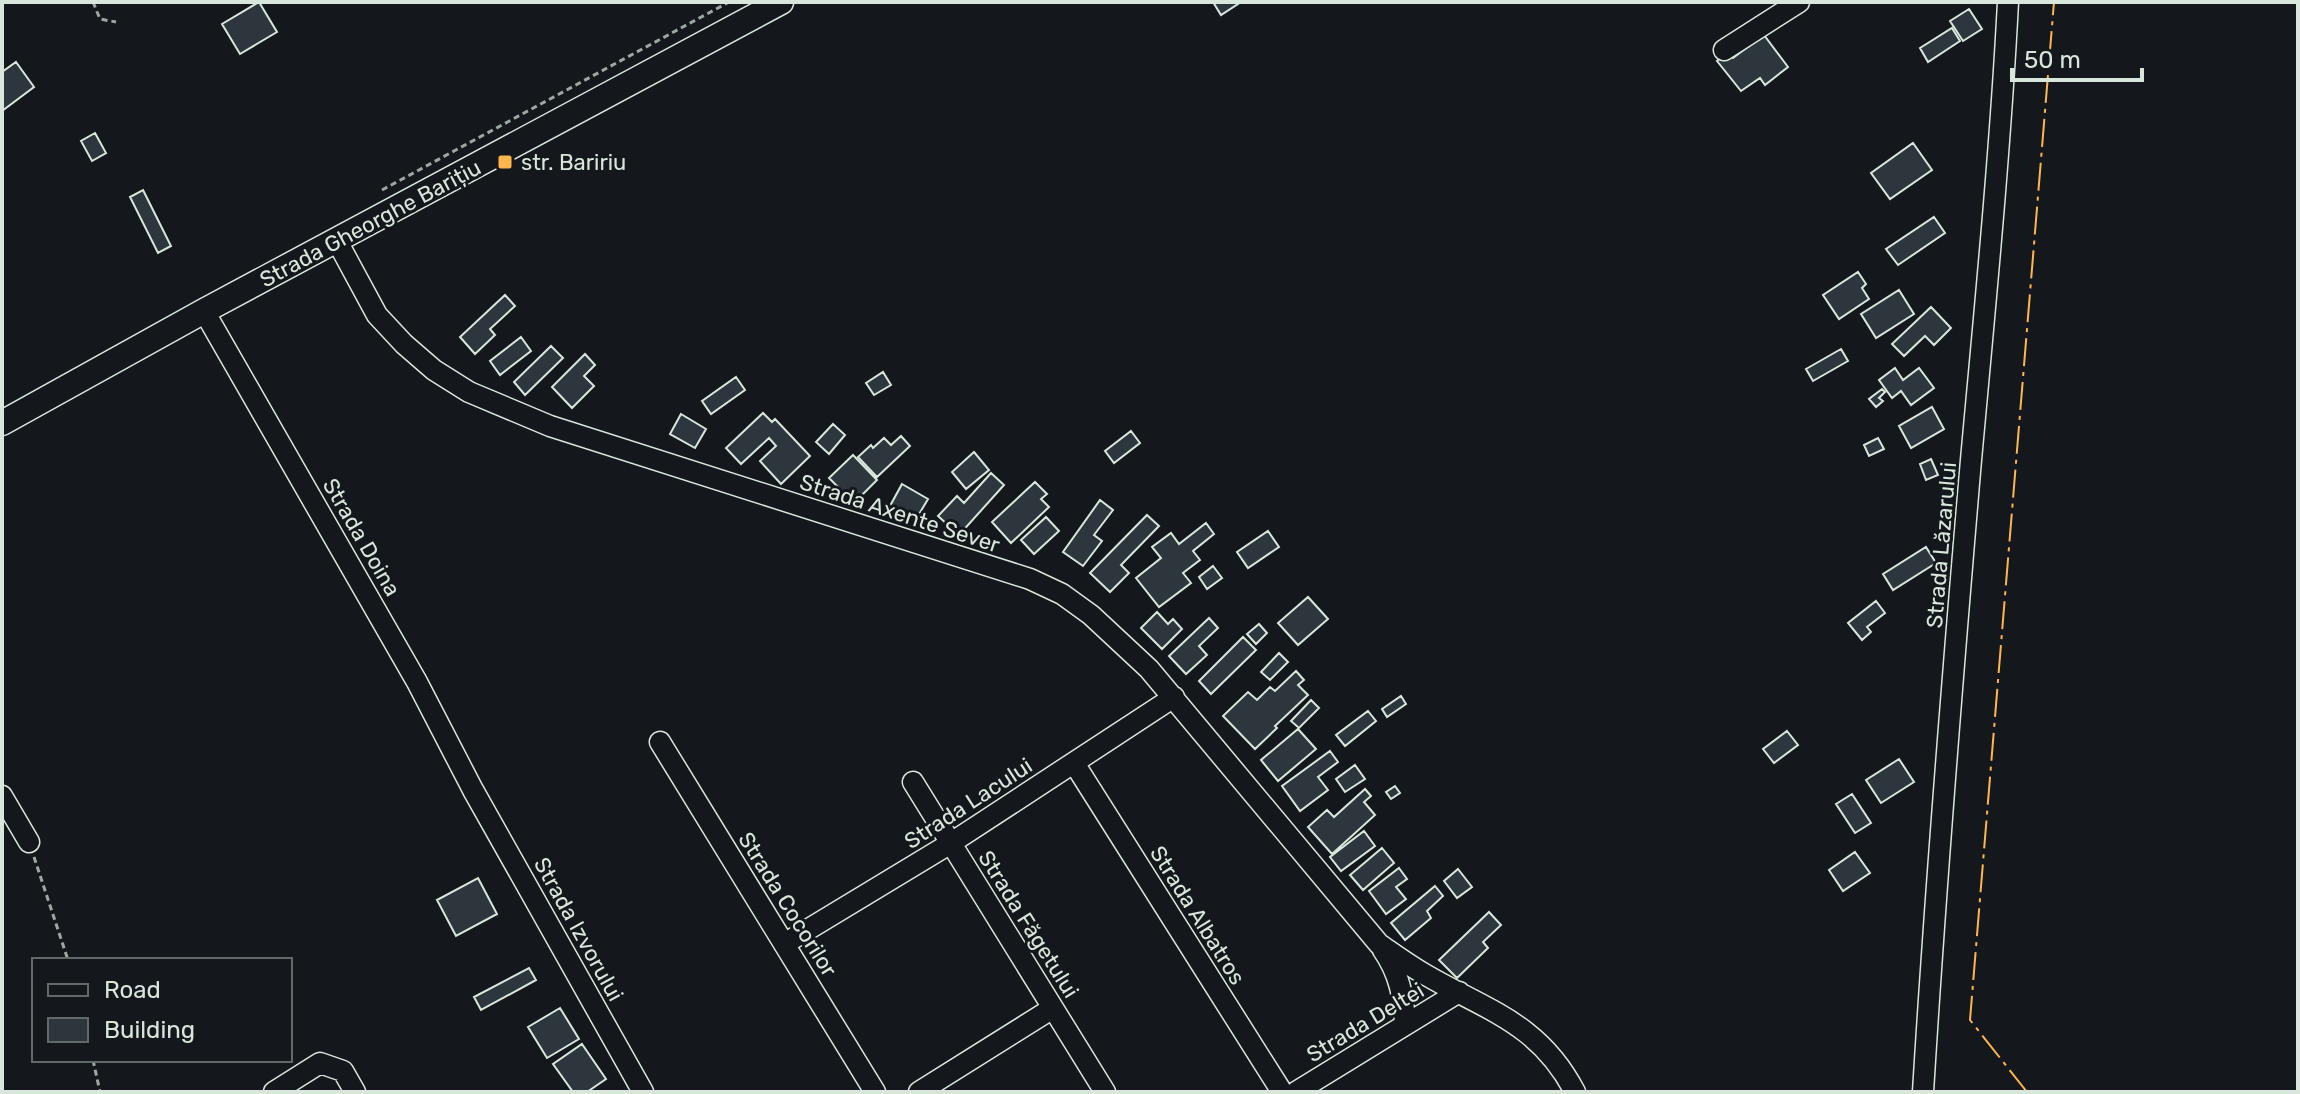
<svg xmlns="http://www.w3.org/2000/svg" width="2300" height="1094" viewBox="0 0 2300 1094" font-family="Rubik,sans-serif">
<rect width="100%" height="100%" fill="#14181c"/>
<path fill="#2c363c" stroke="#d8e6dc" stroke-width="2" d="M259,2L277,32L240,54L222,24Z
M1213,2H1241L1221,15Z
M1969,9L1982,29L1963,41L1950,21Z
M1952,28L1960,41L1928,62L1920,48Z
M1764,35L1788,67L1765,85L1760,78L1741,91L1717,61L1728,52L1733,58Z
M16,62L34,87L2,111V72Z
M95,133L106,153L92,161L81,141Z
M1913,143L1932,170L1890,199L1871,173Z
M143,190L171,246L158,253L130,197Z
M1934,217L1945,233L1898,265L1886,249Z
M1858,272L1866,284L1862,288L1869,299L1839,319L1823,295Z
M1899,290L1914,314L1876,338L1861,314Z
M505,295L515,306L490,329L495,335L475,354L460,337Z
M1931,307L1951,328L1934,345L1925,336L1904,356L1892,344Z
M521,337L531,351L500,375L490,361Z
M551,346L563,358L525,395L514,382Z
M1841,349L1848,361L1813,381L1806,369Z
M585,354L595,365L584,376L594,386L572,408L552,387Z
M1895,368L1903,380L1919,368L1934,388L1911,405L1901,391L1892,398L1879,380Z
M883,372L891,385L874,395L866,383Z
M736,377L745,390L711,414L702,401Z
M1882,389L1885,392L1879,398L1883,401L1876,407L1869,399Z
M1932,407L1944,429L1911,448L1899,426Z
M763,413L772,422L775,419L810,456L781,484L760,461L776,446L769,438L741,464L726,448Z
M681,414L706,429L695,448L670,434Z
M833,424L845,435L829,454L816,442Z
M1131,431L1140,443L1114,463L1105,451Z
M901,436L910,446L877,477L858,457L871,445L873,448L884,438L891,445Z
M1878,438L1884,449L1869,456L1864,445Z
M974,452L989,470L966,489L952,472Z
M853,455L877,480L854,503L829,478Z
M1931,459L1938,475L1926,480L1920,464Z
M991,473L1004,485L959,535L938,516L957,496L964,503Z
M1035,482L1047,494L1041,499L1049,507L1011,543L992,522Z
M902,484L928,499L915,521L890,506Z
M1100,500L1113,510L1094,535L1102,541L1083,566L1063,552Z
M1147,515L1159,526L1121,565L1129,573L1110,592L1090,573Z
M1046,517L1059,531L1034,554L1021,540Z
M1206,523L1214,534L1193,551L1200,560L1183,573L1191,583L1159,607L1136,578L1161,558L1152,547L1171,533L1179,544Z
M1268,531L1279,547L1248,568L1237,552Z
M1926,547L1936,563L1893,590L1883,574Z
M1213,566L1222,578L1207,589L1199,577Z
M1308,597L1328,619L1298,645L1278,623Z
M1876,601L1885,613L1867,627L1871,632L1862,640L1848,623Z
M1157,612L1168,624L1173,619L1182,629L1162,649L1141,628Z
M1209,618L1218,628L1199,646L1207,655L1186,674L1169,656Z
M1259,624L1267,633L1256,644L1247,634Z
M1243,637L1256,650L1211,694L1199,681Z
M1279,653L1288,662L1270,680L1261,672Z
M1296,671L1304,680L1298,685L1308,695L1275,726L1277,728L1255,749L1223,716L1248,692L1257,700L1270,687L1275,691Z
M1401,696L1406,704L1387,717L1382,709Z
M1311,700L1319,708L1299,728L1291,721Z
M1368,711L1376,721L1345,746L1336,735Z
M1298,729L1316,749L1278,781L1261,760Z
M1787,731L1798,745L1774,763L1763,749Z
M1330,751L1338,762L1318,777L1328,790L1300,811L1282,786Z
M1899,759L1914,782L1881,803L1866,780Z
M1355,765L1365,779L1345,792L1336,779Z
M1395,786L1400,793L1391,799L1386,792Z
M1365,789L1371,796L1364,802L1375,815L1332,854L1308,827L1327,810L1334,817Z
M1852,794L1871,823L1855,833L1836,804Z
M1364,831L1375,846L1341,871L1330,857Z
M1382,848L1394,863L1363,890L1350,875Z
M1855,852L1870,873L1843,891L1829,870Z
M1399,868L1407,879L1396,887L1406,899L1386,914L1369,891Z
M1458,869L1472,887L1457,898L1444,881Z
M478,878L497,914L456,936L437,900Z
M1435,886L1443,896L1427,911L1431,918L1405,940L1391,923Z
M1489,912L1501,925L1483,942L1488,948L1457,978L1439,960Z
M529,968L536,980L481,1010L474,997Z
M560,1008L579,1039L547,1058L528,1027Z
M582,1044L606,1079L587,1092H573L553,1064Z"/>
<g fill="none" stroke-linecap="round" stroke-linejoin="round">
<g stroke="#d8e6dc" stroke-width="23">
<path id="minor" d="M1724,50L1799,2
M337,241L377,315L404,344L434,370L469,392L550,426L1030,579L1062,594L1091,615L1149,669L1379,944C1395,955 1410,966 1426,975C1488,1011 1539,1023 1575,1092
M204,311L417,682L473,790L643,1092
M660,742L875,1092
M1074,763L1282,1092
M913,782L1105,1092
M2,796L29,842
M784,944L951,843L1174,697
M1383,950C1399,973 1404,997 1405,1025
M274,1092L320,1063L343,1071L355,1092
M919,1092L1053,1008
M1296,1092L1459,992
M1923,1092C1936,881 1953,670 1971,460C1985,307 2000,155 2008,2"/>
</g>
<g stroke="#d8e6dc" stroke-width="27">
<path id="major" d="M2,423L204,311L781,2"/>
</g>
<path stroke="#9da8a2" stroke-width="3" stroke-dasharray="6 4" stroke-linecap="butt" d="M93,2L100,19L116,22
M382,190L729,2
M34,857L68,960
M93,1060L100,1092"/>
<use href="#minor" stroke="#14181c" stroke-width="20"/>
<use href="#major" stroke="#14181c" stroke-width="24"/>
<path stroke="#ffb74d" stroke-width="2" stroke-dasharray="28 6 4 6" stroke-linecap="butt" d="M2027,1092L1970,1020L2054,2"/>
</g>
<rect fill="#ffb74d" stroke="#14181c" stroke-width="3" x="497" y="154" width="16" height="16" rx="4"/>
<g text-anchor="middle" stroke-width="6" stroke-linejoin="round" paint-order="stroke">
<g font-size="22" fill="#d8e6dc" stroke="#14181c" text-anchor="start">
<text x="521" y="170">str. Baririu</text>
</g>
<g font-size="22" fill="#d8e6dc" stroke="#14181c">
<text transform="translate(370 223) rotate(-28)" y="8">Strada Gheorghe Barițiu</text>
<text transform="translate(900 513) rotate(18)" y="8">Strada Axente Sever</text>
<text transform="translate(362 537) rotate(60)" y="8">Strada Doina</text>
<text transform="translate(1941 545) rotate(-85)" y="8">Strada Lăzarului</text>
<text transform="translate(968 803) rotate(-33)" y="8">Strada Lacului</text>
<text transform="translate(788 904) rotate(58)" y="8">Strada Cocorilor</text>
<text transform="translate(1198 915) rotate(58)" y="8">Strada Albatros</text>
<text transform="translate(1029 924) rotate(58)" y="8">Strada Făgetului</text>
<text transform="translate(579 929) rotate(61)" y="8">Strada Izvorului</text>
<text transform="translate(1365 1022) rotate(-31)" y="8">Strada Deltei</text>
</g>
</g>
<rect width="2300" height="1094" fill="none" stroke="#d8e6dc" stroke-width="8"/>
<rect x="32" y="958" width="260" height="104" fill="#14181c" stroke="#626a69" stroke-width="2"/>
<rect x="48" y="984" width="40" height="12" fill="#14181c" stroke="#626a69" stroke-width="2"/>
<text x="104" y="998" font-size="24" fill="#d8e6dc">Road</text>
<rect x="48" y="1018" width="40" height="24" fill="#2c363c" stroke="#626a69" stroke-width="2"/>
<text x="104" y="1038" font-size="24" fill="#d8e6dc">Building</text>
<path d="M2012 68v12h130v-12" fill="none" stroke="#d8e6dc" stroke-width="4"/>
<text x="2024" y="68" font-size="24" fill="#d8e6dc" stroke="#14181c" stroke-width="6" paint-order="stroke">50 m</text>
</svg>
